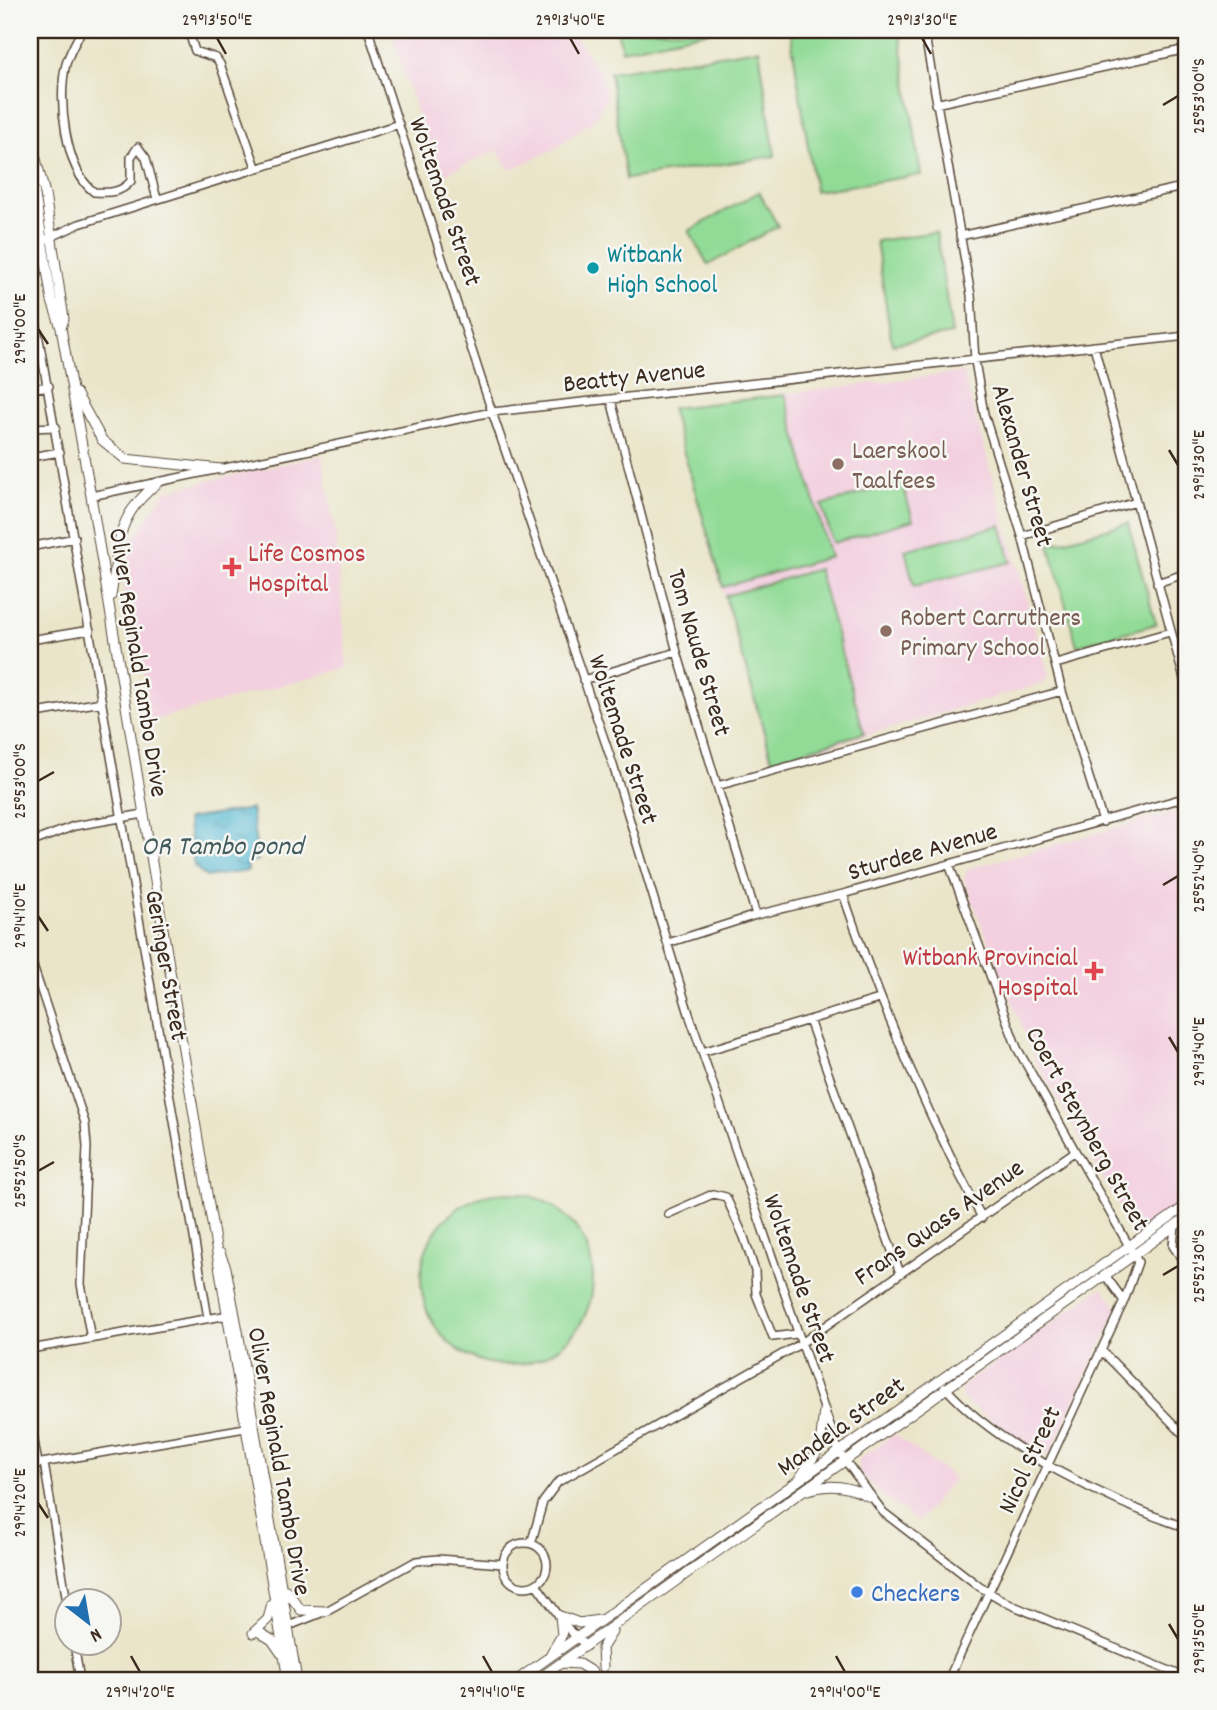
<svg xmlns="http://www.w3.org/2000/svg" width="1217" height="1710" viewBox="0 0 1217 1710" font-family="Dekko,sans-serif">
<defs>
<pattern id="water-ripples" width="26" height="14" patternUnits="userSpaceOnUse" patternTransform="scale(1.75)"><rect width="26" height="14" fill="#55b9d3"/><path d="M2 4q2-2 4 0t4 0M15 11q2-2 4 0t4 0" fill="none" stroke="#4897ab"/></pattern>
</defs>
<rect width="100%" height="100%" fill="#f6f6f2"/>
<filter id="ink" filterUnits="userSpaceOnUse"><feTurbulence type="fractalNoise" baseFrequency=".0143" numOctaves="2"/><feDisplacementMap in="SourceGraphic" scale="14" xChannelSelector="R" yChannelSelector="G"/><feConvolveMatrix kernelMatrix="1 2 1 2 8 2 1 2 1" color-interpolation-filters="sRGB"/></filter>
<filter id="wash" filterUnits="userSpaceOnUse"><feTurbulence type="fractalNoise" baseFrequency=".00686" numOctaves="4" result="noise"/><feDisplacementMap in="SourceGraphic" scale="28" xChannelSelector="R" yChannelSelector="G"/><feGaussianBlur stdDeviation="1.57" result="paint"/><feColorMatrix in="noise" values="0 0 0 0 0 0 0 0 0 0 0 0 0 0 0 0 0 1.4 0 .05"/><feComposite in="paint" operator="in"/></filter>
<g filter="url(#wash)">
<rect width="100%" height="100%" fill="#eae5c9"/>
<path fill="#f3cfdf" d="M390,30H571L601,74L607,98L592,121L554,149L510,170L497,150L438,177Z
M963,372L1048,676L1041,684L771,763L671,408Z
M322,455L336,538L347,668L150,721L141,659L123,589L130,544L166,491Z
M1187,808V1199L1136,1235L1036,1062L964,880L967,869Z
M1102,1287L1118,1307L1051,1453L1040,1457L962,1399L961,1387Z
M894,1434L954,1478L918,1522L879,1493L859,1472V1459Z"/>
<path fill="#92db97" stroke="#66825a" stroke-width="2" d="M617,30H715L622,50Z
M790,30H899L921,175L815,191Z
M759,49L775,156L626,179L610,72Z
M759,192L778,226L708,265L689,231Z
M936,232L952,334L892,344L876,241Z
M785,395L830,557L723,587L671,408Z
M902,482L913,520L833,543L822,505Z
M1128,523L1156,624L1077,646L1049,545Z
M1001,525L1011,562L914,586L905,550Z
M818,569L864,733L772,760L725,596Z
M421 1279a86 86 0 1 1 172 0a86 86 0 1 1-172 0Z"/>
<path fill="url(#water-ripples)" stroke="#487278" stroke-width="2" d="M251,809L258,860L247,862L248,871L206,877L194,866L187,819Z"/>
</g>
<g filter="url(#ink)">
<g fill="none" stroke-linecap="round" stroke-linejoin="round">
<g stroke="#554638" stroke-width="10">
<path id="minor" d="M82,30C76,41 69,53 66,64C57,98 65,170 94,192C109,193 121,193 131,181V157L138,147L146,158L157,199
M188,30L195,51L216,58L220,64L256,167
M368,30L492,412L612,762L689,1014L839,1452L883,1512L980,1587L1009,1604L1187,1678
M924,30L971,295L975,361L984,414L1022,536L1062,691L1103,822
M935,104L1187,49
M960,236L1187,186
M30,247L79,224L399,124
M30,287L208,1318
M1094,346L1187,690
M30,389L49,386
M611,400L677,652L756,915
M30,428L56,427
M30,457L60,452
M91,496L492,412L1187,336
M1022,536L1136,502
M30,547L75,538
M1157,583L1187,573
M30,640L90,630
M1056,664L1170,632
M583,680L677,652
M30,714L102,702
M717,786L1062,691
M30,843L74,826L144,814
M843,894C881,1006 926,1113 982,1218
M668,943L756,915L843,894L1187,797
M30,957L85,1123L87,1147L81,1284L91,1339
M809,1020L900,1273
M702,1052L879,999
M668,1214L713,1194L726,1197L744,1237L755,1271L756,1294L773,1337L796,1334
M1175,1226L1173,1246L1187,1266
M1105,1275L1124,1301
M30,1349L229,1315
M1101,1350L1187,1438
M945,1387C997,1447 1112,1503 1187,1528
M30,1417L38,1464
M44,1463L67,1602
M30,1465L251,1427
M503 1565a22 22 0 1 1 44 0a22 22 0 1 1-44 0Z
M531,1544L543,1502L558,1482L800,1344L1074,1152
M536,1584L570,1631L586,1646
M286,1627L326,1611L416,1561L438,1559L503,1564
M74,1644L80,1680
M948,1680L1124,1301L1138,1262L1017,1048L949,864"/>
</g>
<g stroke="#554638" stroke-width="11">
<path id="major" d="M31,139L34,189L52,301L61,328L91,496L288,1680
M34,151L45,194L64,319L61,328
M76,393L102,440L125,459L221,469
M111,596C120,543 114,517 159,482
M220,1253L226,1268L238,1331L297,1680
M801,1476L820,1447L824,1410
M808,1490C831,1483 849,1486 870,1497
M286,1590L301,1610L326,1611
M560,1616L579,1623L599,1620
M259,1632L272,1640L281,1653
M253,1633L268,1619L272,1603
M550,1655L562,1635L560,1616
M562,1663L579,1664L592,1672
M603,1667L602,1648L612,1632
M517,1680L1187,1205
M537,1680L1187,1217"/>
</g>
<use href="#minor" stroke="#fff" stroke-width="7"/>
<use href="#major" stroke="#fff" stroke-width="9"/>
</g>
</g>
<path fill="none" stroke="#3b2a1e" stroke-width="2.5" d="M217,38L226,54M570,38L579,54M922,38L931,54M1163,105L1178,96M38,329L48,344M1169,450L1178,465M38,781L54,772M1163,885L1178,876M38,916L48,931M1169,1037L1178,1052M38,1171L54,1162M1163,1275L1178,1266M38,1503L48,1518M1169,1624L1178,1639M131,1656L140,1672M483,1656L492,1672M836,1656L845,1672"/>
<circle fill="#0f9aa8" stroke="#f6f6f2" stroke-width="2.5" cx="593" cy="268" r="7"/>
<g fill="#8d6e63" stroke="#f6f6f2" stroke-width="2.5">
<circle cx="838" cy="464" r="7"/>
<circle cx="886" cy="631" r="7"/>
</g>
<g fill="#e0444e" stroke="#f6f6f2" stroke-width="2.5">
<path d="M228.5 556.5h7v7h7v7h-7v7h-7v-7h-7v-7h7z"/>
<path d="M1090.5 960.5h7v7h7v7h-7v7h-7v-7h-7v-7h7z"/>
</g>
<circle fill="#3f7fe0" stroke="#f6f6f2" stroke-width="2.5" cx="857" cy="1592" r="7"/>
<g text-anchor="middle" stroke-width="5" stroke-linejoin="round" paint-order="stroke">
<g font-size="26" fill="#3b2a1e" stroke="#f6f6f2">
<text transform="translate(447 201) rotate(71)" y="9">Woltemade Street</text>
<text transform="translate(634 375) rotate(-6)" y="9">Beatty Avenue</text>
<text transform="translate(1024 465) rotate(74)" y="9">Alexander Street</text>
<text transform="translate(701 652) rotate(74)" y="9">Tom Naude Street</text>
<text transform="translate(140 662) rotate(81)" y="9">Oliver Reginald Tambo Drive</text>
<text transform="translate(625 739) rotate(72)" y="9">Woltemade Street</text>
<text transform="translate(922 850) rotate(-16)" y="9">Sturdee Avenue</text>
<text transform="translate(168 965) rotate(80)" y="9">Geringer Street</text>
<text transform="translate(1089 1128) rotate(61)" y="9">Coert Steynberg Street</text>
<text transform="translate(938 1221) rotate(-35)" y="9">Frans Quass Avenue</text>
<text transform="translate(801 1278) rotate(71)" y="9">Woltemade Street</text>
<text transform="translate(840 1425) rotate(-36)" y="9">Mandela Street</text>
<text transform="translate(1028 1459) rotate(-65)" y="9">Nicol Street</text>
<text transform="translate(281 1461) rotate(80)" y="9">Oliver Reginald Tambo Drive</text>
</g>
<g font-size="26" fill="#0d838f" stroke="#f6f6f2" text-anchor="start">
<text x="607" y="262">Witbank<tspan x="607" dy="30">High School</tspan></text>
</g>
<g font-size="26" fill="#785e54" stroke="#f6f6f2" text-anchor="start">
<text x="852" y="458">Laerskool<tspan x="852" dy="30">Taalfees</tspan></text>
<text x="900" y="625">Robert Carruthers<tspan x="900" dy="30">Primary School</tspan></text>
</g>
<g font-size="26" fill="#be3a42" stroke="#f6f6f2" text-anchor="start">
<text x="248" y="561">Life Cosmos<tspan x="248" dy="30">Hospital</tspan></text>
<text x="1078" y="965" text-anchor="end">Witbank Provincial<tspan x="1078" dy="30">Hospital</tspan></text>
</g>
<g font-size="26" fill="#366cbe" stroke="#f6f6f2" text-anchor="start">
<text x="871" y="1601">Checkers</text>
</g>
<g font-size="28" font-style="italic" fill="#445c5d" stroke="#f6f6f2">
<text x="222" y="854">OR Tambo pond</text>
</g>
</g>
<rect width="1217" height="1710" fill="none" stroke="#f6f6f2" stroke-width="77"/>
<g transform="translate(88 1622) rotate(149)"><circle r="33" fill="#f6f6f2" stroke="#aba49d" stroke-width="2"/>
<path d="M0-5L12 26L0 18L-12 26Z" fill="#1f6fb2"/>
<text y="-10" font-size="19" font-weight="bold" text-anchor="middle" fill="#3b2a1e">N</text>
</g>
<rect x="38" y="38" width="1140" height="1634" fill="none" stroke="#3b2a1e" stroke-width="2.5"/>
<g font-size="18" text-anchor="middle" fill="#3b2a1e">
<text x="217" y="25">29°13'50"E</text>
<text x="570" y="25">29°13'40"E</text>
<text x="922" y="25">29°13'30"E</text>
<text transform="translate(1198 96) rotate(-90)" y="6">25°53'00"S</text>
<text transform="translate(19 329) rotate(-90)" y="6">29°14'00"E</text>
<text transform="translate(1198 465) rotate(-90)" y="6">29°13'30"E</text>
<text transform="translate(19 781) rotate(-90)" y="6">25°53'00"S</text>
<text transform="translate(1198 876) rotate(-90)" y="6">25°52'40"S</text>
<text transform="translate(19 916) rotate(-90)" y="6">29°14'10"E</text>
<text transform="translate(1198 1052) rotate(-90)" y="6">29°13'40"E</text>
<text transform="translate(19 1171) rotate(-90)" y="6">25°52'50"S</text>
<text transform="translate(1198 1266) rotate(-90)" y="6">25°52'30"S</text>
<text transform="translate(19 1503) rotate(-90)" y="6">29°14'20"E</text>
<text transform="translate(1198 1639) rotate(-90)" y="6">29°13'50"E</text>
<text x="140" y="1697">29°14'20"E</text>
<text x="492" y="1697">29°14'10"E</text>
<text x="845" y="1697">29°14'00"E</text>
</g>
</svg>
